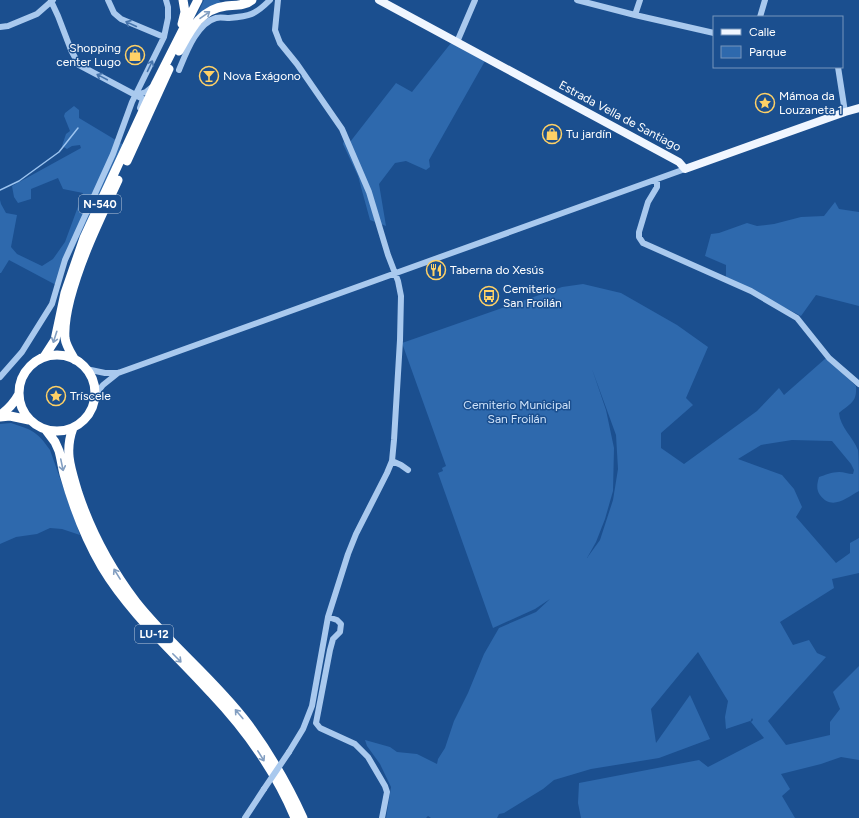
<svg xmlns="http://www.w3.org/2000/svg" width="859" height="818" viewBox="0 0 859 818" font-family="Figtree,sans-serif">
<rect width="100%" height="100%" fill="#1b4f8f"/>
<path fill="#2e69ad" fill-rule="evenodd" d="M204,0H219L222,4L196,17Z
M451,43L485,61L429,160L430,167L426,170L406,161L395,163L379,184L386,226L370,220L358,176L343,144L345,137L350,142L396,83L412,92Z
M74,106L79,110V118L124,145L56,285L9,260L1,273H0V200L1,204L6,213L17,215L11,247L17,254L42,266L53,259L65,242L83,193L63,189L58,178L31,189V199L18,203L14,197L12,186L81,148L80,145L72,146L67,149L62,146L66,134L70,131L64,116L65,113Z
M835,202L839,209L859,212V306L816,295L801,316L726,277V265L705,256L711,234L719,233L747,223L757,226L774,224L801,217L824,216Z
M583,284L621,293L677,325L708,347L686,398L693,405L661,433V448L684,464L757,411L779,388L784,395L826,358L856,386C857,402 851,403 839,413C840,427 853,437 858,450C859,457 859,482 859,491C846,498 832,511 820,495C816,489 817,484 819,477C825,475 832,472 839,472C844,472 848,474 853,474L854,470L851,464L832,441L792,440L761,445L738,459L782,475L794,489L802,507L796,517L836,563L850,553V543L859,538V573L832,579L834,588L780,622L793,645L809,640L817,653L826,657L768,721L786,745L830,735V722L840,709L833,692L859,666V760L841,757L821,764L781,774L790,789L782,796L795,818H581L578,803L579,783L699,760L708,767L764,738L751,722L753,720L752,718L750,722V721L726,729L725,717L728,701L698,652L651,709L656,743L690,695L710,739L659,758L591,769L554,780L543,789L504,813L499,814L497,818H431L428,816L426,818H386L391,787L380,764L367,746L365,740L390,747L397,752L417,754L437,764L438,759L445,748L454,721L468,693L484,654L499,628L536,612L550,599L535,609L493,628L438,473L443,471L442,468L446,466L402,343L562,287ZM592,369L616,435L618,469L613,500L600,540L587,558L596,542L605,519L613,491L614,448L606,410Z
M11,423C32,430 37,431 50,450L80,535L62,529L50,528L37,534L16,537L0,544V424Z"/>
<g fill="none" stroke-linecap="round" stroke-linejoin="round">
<path stroke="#9cc4f0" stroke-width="1.5" d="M0,190L19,181L59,152L78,128"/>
<path stroke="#a9c9ee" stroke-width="6" d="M108,0L114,13L121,19L164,37
M278,0L275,30L280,43L297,64L342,129L369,192L388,255L398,281L401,296L400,340L394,440L392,461L387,473L356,534L348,554L328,617L312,706L303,729L289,752
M577,0L635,15L714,33
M51,1L58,16L71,50L79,65L143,99L140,108
M635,15L640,0
M760,17L765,0
M0,27L8,26L37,14L53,0
M457,42L475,0
M838,67L845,112
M179,70C186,53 197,23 216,18C220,17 225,18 229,18C250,16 255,15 270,0
M136,95L146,92L152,87
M657,180V187L648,202L639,232V237L643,243L751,291L797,318L829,358L859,384
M86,369L105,373H118L685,169
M0,377L22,352L52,304L65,260L113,154L132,102L164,37L168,18V7L166,0
M95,395L103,385L118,373
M392,461L401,465L408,470
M328,617L337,620L341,624L340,632L333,639L330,650L316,723L320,728L355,744L368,757L385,786L387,792L382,818
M245,818L264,789"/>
<path stroke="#f0f6ff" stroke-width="8" d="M379,0L679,162L685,169L845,112L859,108"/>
<path stroke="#fff" stroke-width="9" d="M182,24L185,12L183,0
M179,51C190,31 200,9 226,6C235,5 245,6 252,0
M127,161L169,69
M19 393a38 38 0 1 1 76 0a38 38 0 1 1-76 0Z
M44,357L55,340L65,293L84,238L156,83L198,0
M75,360C71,353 66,346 65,338C64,325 67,311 70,299C81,257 100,219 118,180
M0,415C9,409 14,403 19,394
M0,417L10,416L29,420
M73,428C64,452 71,469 78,493C91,532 111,569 136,602C170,645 215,680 248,724C270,754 288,785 303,818
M46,430L55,442L59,451C61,458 62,466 64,474C73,506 85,538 102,567C130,614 174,652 211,693C245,729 276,772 295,818"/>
<path stroke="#a9c9ee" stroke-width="6" d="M264,789L289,752"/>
</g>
<defs><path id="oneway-shaft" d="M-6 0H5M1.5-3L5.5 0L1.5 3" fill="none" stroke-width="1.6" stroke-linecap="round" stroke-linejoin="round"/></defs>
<g stroke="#829ec1">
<use href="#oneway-shaft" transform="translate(205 15) rotate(-35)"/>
<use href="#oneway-shaft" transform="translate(55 337) rotate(108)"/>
<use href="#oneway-shaft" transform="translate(62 465) rotate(78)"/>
<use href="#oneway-shaft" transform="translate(117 574) rotate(-122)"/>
<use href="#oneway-shaft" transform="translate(177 658) rotate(45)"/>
<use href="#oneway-shaft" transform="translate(239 714) rotate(-130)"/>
<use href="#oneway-shaft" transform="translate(261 756) rotate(58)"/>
</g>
<g stroke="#4674ac">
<use href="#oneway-shaft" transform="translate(131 24) rotate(-155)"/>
<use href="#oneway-shaft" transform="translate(150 66) rotate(-65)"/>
<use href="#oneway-shaft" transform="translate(102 77) rotate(-152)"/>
</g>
<defs>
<g id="shop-ring" transform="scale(1)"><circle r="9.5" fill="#1b4f8f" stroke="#ffd166" stroke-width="1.5"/><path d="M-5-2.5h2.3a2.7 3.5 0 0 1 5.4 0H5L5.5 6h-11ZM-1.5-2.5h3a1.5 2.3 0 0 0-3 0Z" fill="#ffd166"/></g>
<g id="bar-ring" transform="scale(1)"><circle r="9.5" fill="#1b4f8f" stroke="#ffd166" stroke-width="1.5"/><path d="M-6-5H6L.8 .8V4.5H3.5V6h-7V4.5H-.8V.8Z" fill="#ffd166"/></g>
<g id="sight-ring" transform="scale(1)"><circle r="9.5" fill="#1b4f8f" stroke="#ffd166" stroke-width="1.5"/><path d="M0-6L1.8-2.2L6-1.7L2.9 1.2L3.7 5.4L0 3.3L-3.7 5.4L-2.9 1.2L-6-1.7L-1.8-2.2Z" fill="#ffd166"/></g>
<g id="restaurant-ring" transform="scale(1)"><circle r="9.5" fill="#1b4f8f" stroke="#ffd166" stroke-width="1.5"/><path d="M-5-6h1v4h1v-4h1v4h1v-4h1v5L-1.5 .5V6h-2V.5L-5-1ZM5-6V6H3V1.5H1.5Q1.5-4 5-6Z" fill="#ffd166"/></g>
<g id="bus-ring" transform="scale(1)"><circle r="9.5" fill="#1b4f8f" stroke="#ffd166" stroke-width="1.5"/><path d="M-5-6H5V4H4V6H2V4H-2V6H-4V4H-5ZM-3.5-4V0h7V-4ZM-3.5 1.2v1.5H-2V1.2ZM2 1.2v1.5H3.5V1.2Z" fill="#ffd166"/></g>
</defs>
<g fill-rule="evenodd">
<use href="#shop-ring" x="135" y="55"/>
<use href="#bar-ring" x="209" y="76"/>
<use href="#sight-ring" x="765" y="103"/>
<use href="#shop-ring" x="552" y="134"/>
<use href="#restaurant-ring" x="436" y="270"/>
<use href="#bus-ring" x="489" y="296"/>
<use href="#sight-ring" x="56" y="396"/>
</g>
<g text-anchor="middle" stroke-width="3" stroke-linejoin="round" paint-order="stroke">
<g fill="#1b4f8f" stroke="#bbcadd" stroke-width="1">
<rect x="79" y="195" width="42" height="18" rx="3"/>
<rect x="135" y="625" width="38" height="18" rx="3"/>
</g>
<g font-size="11" font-weight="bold" fill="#fff">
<text x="100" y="208">N-540</text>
<text x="154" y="638">LU-12</text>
</g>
<g font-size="12" fill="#fff" stroke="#1b4f8f" text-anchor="start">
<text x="121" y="52" text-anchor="end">Shopping<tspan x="121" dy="14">center Lugo</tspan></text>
<text x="223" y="80">Nova Exágono</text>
<text x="779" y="100">Mámoa da<tspan x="779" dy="14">Louzaneta 1</tspan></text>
<text x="566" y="138">Tu jardín</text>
<text x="450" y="274">Taberna do Xesús</text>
<text x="503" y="293">Cemiterio<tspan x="503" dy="14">San Froilán</tspan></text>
<text x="70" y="400">Tríscele</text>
</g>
<g font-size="12" fill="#fff" stroke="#1b4f8f">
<text transform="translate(620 116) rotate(28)" y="4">Estrada Vella de Santiago</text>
</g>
<g font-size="12" fill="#cfe3fa" stroke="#1b4f8f">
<text x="517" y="409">Cemiterio Municipal<tspan x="517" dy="14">San Froilán</tspan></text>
</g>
</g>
<rect x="713" y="16" width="130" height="52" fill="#1b4f8f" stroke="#7695bc"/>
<rect x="721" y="29" width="20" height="6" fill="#f0f6ff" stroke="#7695bc"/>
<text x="749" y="36" font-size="12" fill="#ffffff">Calle</text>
<rect x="721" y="46" width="20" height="12" fill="#2e69ad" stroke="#7695bc"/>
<text x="749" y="56" font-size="12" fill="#ffffff">Parque</text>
</svg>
